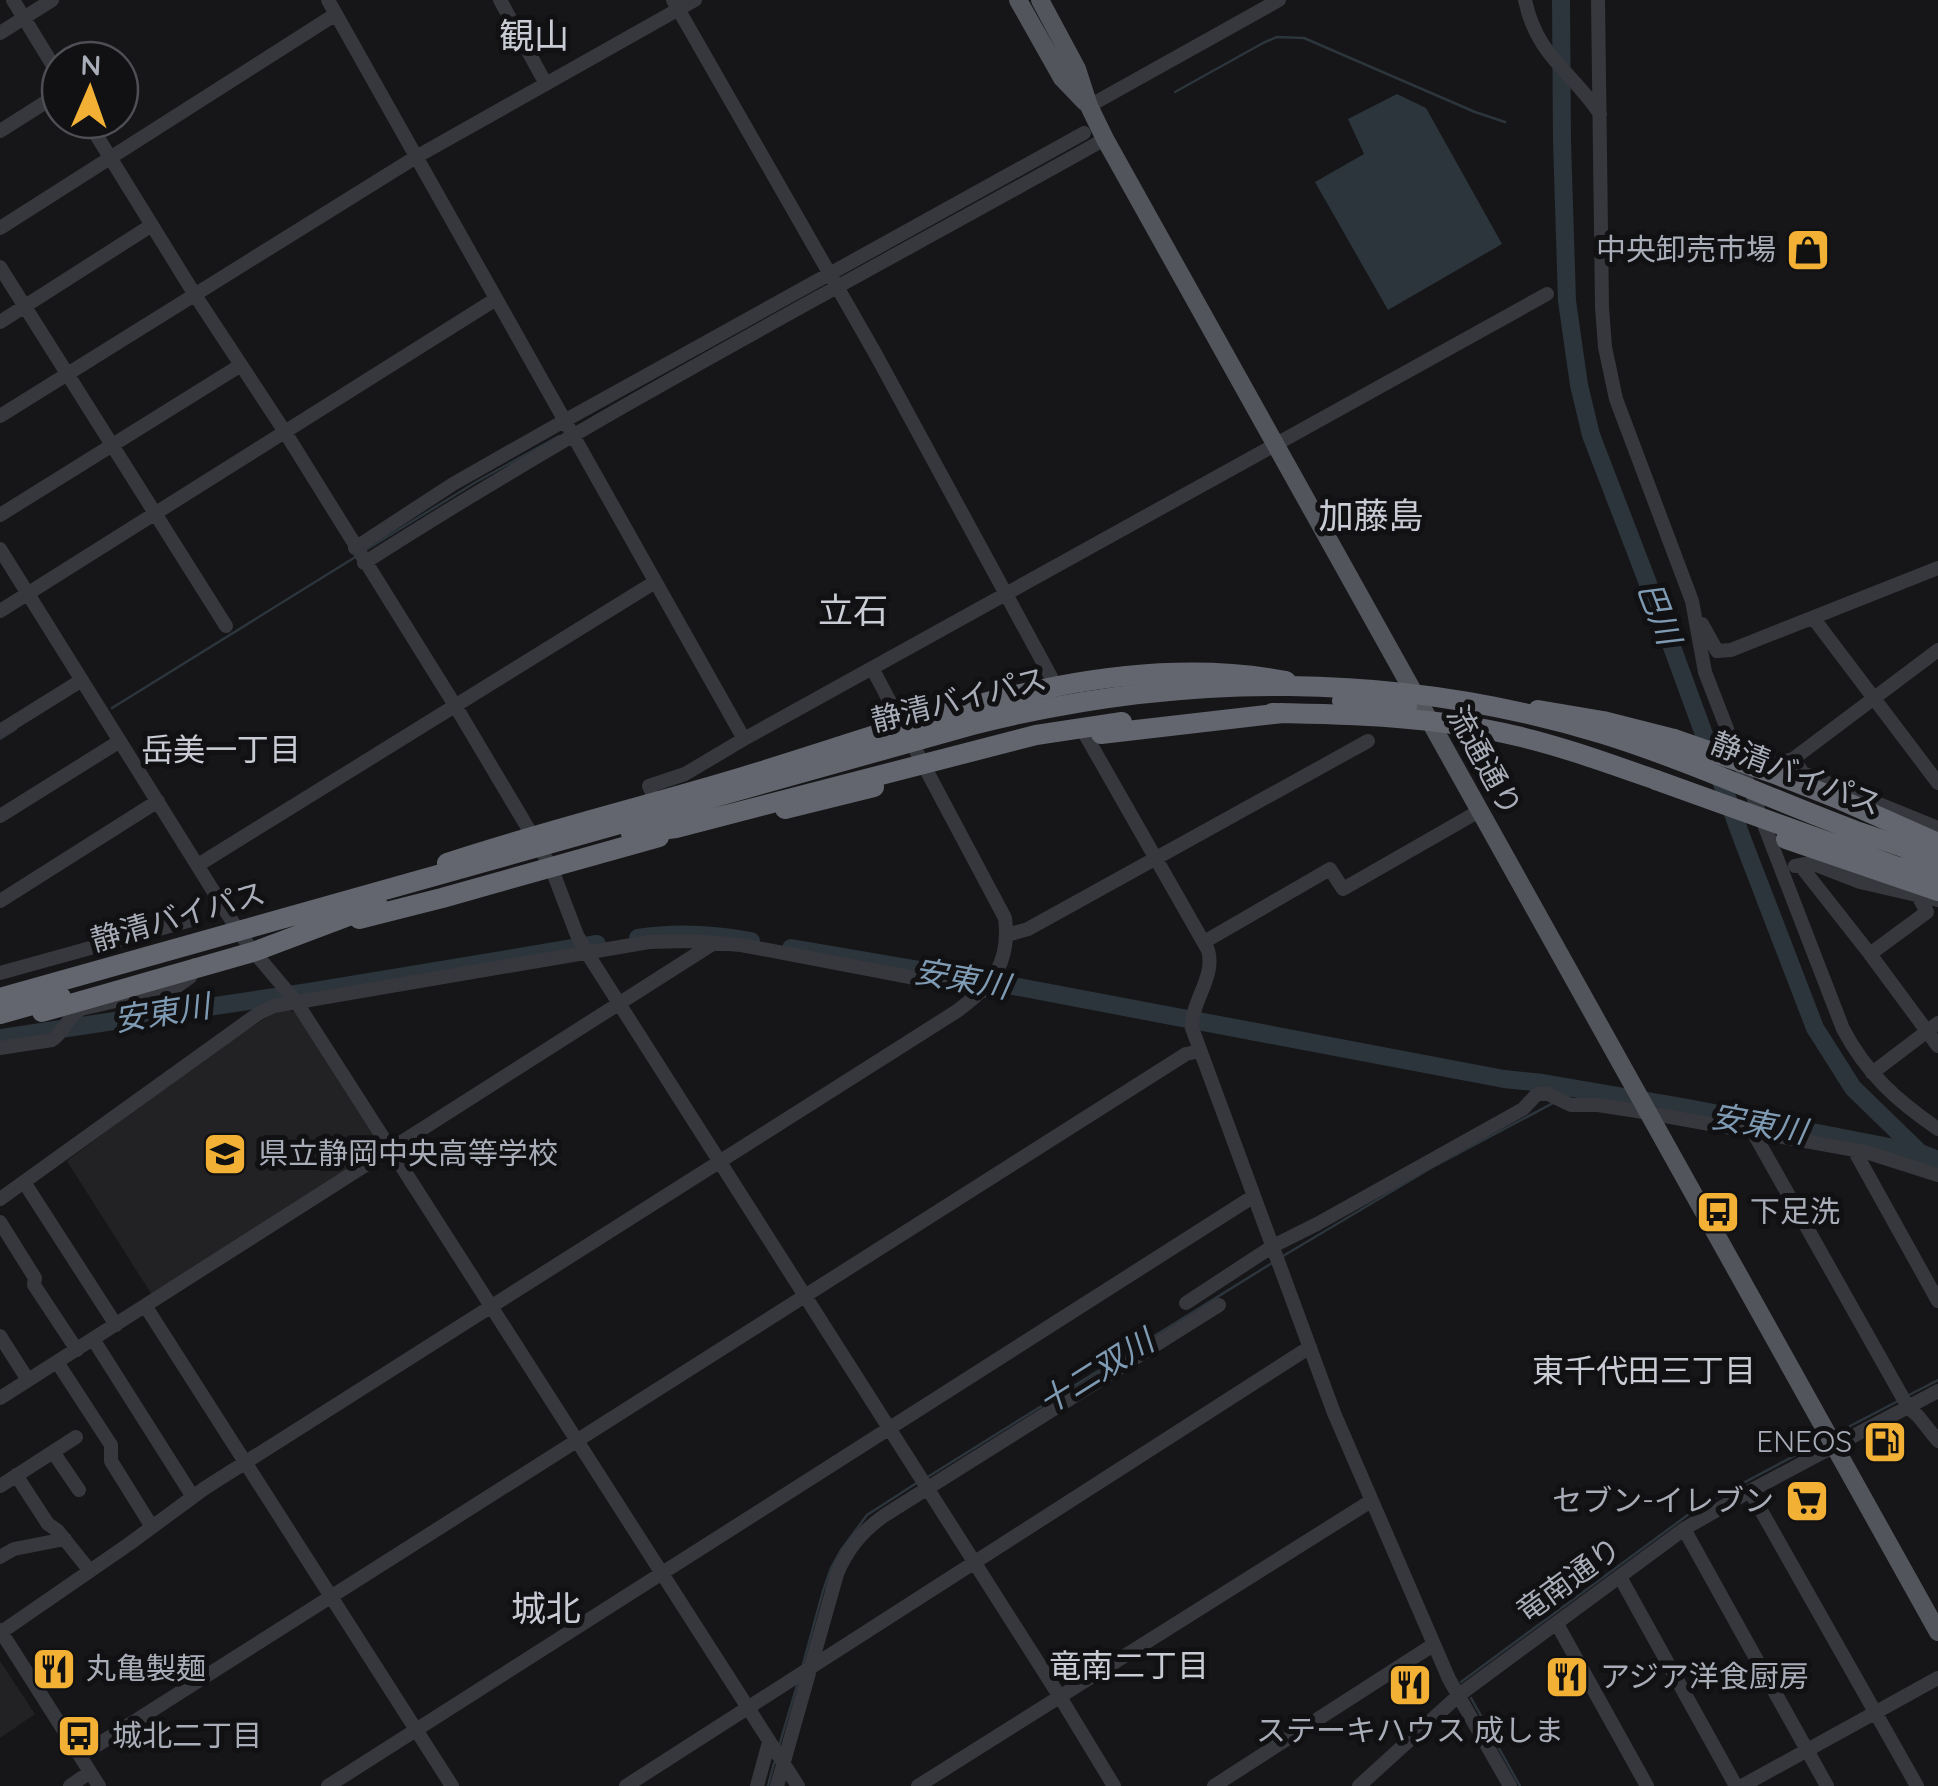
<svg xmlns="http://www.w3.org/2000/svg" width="1938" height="1786" viewBox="0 0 1938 1786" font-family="Quicksand,'Noto Sans JP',sans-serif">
<rect width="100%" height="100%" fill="#161618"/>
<path fill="#222225" d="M286,1010L298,1013L384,1148L152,1295L67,1161L204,1058L275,1012Z
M0,1661L35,1714L0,1738Z"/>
<path fill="#2c353c" d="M1397,94L1426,108L1502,244L1388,310L1315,182L1364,154L1348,119Z"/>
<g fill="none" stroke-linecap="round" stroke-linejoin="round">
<path stroke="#2c353c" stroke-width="2.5" d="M1175,92L1263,43L1277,37L1304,38L1475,112L1505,122
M364,551L476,482L559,436
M112,708L357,556
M0,739L16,729
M1566,1096L1579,1089
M1283,1256L1431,1168L1555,1102
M1909,1395L1938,1380
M1850,1426L1898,1401
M926,1478L1272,1263
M803,1664L823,1591L831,1568L841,1550L867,1515L915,1484
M1461,1682L1700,1506L1811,1447
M1471,1698L1520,1786
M779,1746L798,1682
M768,1786L774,1763"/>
<path stroke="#2c353c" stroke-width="18" d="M1561,0L1562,141L1567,301L1579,385L1591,435L1664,625L1743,841L1815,1028L1853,1088L1920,1153L1938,1160
M638,938C676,932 712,934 751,941
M791,948L1024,988L1504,1079L1543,1083L1688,1108L1920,1153
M0,1038L309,992L597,944"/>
<path stroke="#37383d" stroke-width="14" d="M13,0L60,77
M328,0L744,739
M500,0L546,84
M673,0L875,353L1057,688
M1525,0C1537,57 1571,70 1600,114
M1598,0L1602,307L1605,347L1616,399L1692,601L1705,672L1843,1029C1867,1074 1896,1100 1938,1129
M0,33L52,0
M1089,106L1279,0
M87,120L195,295L285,432L456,707L551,867L577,935L587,953L1060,1697L1114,1786
M0,131L60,93
M0,228L336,14
M0,267L226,626
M0,322L152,225
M0,416L416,157L695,0
M0,515L241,365
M355,548L453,484L564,421L1084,133
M0,549L237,929L249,946L297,1003L798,1786
M364,563C604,409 857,278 1105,139
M0,611L496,299
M1814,619L1938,783
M1702,624L1717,651L1731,650L1938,568
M0,731L82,680
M1086,736L1208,950C1216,977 1191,1001 1192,1028L1334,1413L1449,1679L1510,1786
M1793,759L1938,650
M1757,765L1767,766L1793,759L1803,773L1938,828
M656,802L649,786L685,774L744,739L1547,294
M0,816L120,741
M198,865L655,582
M1800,865L1870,954L1938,1046
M1795,866L1811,863L1860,882L1938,900
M0,901L158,801
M1007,935L1028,929L1368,741
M1204,942L1330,869L1343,889L1481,810
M1870,954L1927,912L1918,896
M0,973L195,919
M0,1048L52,1040C64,1032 68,1016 81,1009L176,987L190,977L195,965
M1872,1073L1938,1023
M1753,1132L1908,1407L1918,1416L1938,1441
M1854,1150L1938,1301
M24,1182L116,1325
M0,1199L259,1013L274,1006L649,942L690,941L741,945L983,991
M0,1222L35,1278L34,1285L77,1350
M1186,1303L1273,1246L1317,1224L1523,1109L1537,1094H1548L1571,1105H1598L1637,1111L1866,1152L1938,1175
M146,1307L452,1786
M0,1336L28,1380
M93,1339L193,1497
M57,1362L111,1445V1461L152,1527
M0,1398L714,943
M53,1452L79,1490
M16,1475L48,1524L58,1531L90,1571
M0,1486L76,1437
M1750,1491L1917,1786
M1684,1529L1827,1786
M0,1557L14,1549L65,1539
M1620,1577L1736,1786
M1557,1624L1647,1786
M0,1630L99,1786
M0,1633L129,1544L205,1488L957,1011C991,986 1011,964 1005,918L872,668
M80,1756L1186,1054L1200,1051
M70,1786L90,1772
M328,1786L1254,1196
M626,1786L1310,1347
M757,1786L769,1742
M777,1786L837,1574C847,1549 863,1530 885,1515L1219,1305
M918,1786L1371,1501
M1214,1786L1433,1645
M1359,1786L1459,1695L1684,1529L1750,1491L1938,1391
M1742,1786L1938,1678"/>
<path stroke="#53555c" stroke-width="18" d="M1018,0L1062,78L1085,102
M1040,0L1077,69L1089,106L1105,139L1938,1632"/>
<path stroke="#63666e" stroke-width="20" d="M1538,710L1603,721L1674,739
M1272,713C1353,714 1437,717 1517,736C1564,747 1610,764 1656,780
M1101,734L1283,713
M1841,800L1938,843
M785,809L874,787
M1786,839L1938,891
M447,863C544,831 642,807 739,778C914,726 1100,646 1286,681
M359,919L442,898L659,837
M0,1014L61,997"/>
<path stroke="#63666e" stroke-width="20" d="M1342,701L1407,706
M1674,739L1775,774L1841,800
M1656,780L1895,866L1938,877
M631,834L676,828L1036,735L1122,722
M0,998L972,725C1181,672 1397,671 1603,734C1690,761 1773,800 1859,832C1885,841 1912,850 1938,859
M42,1012L256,951L378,905"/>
</g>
<defs>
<g id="shop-square" transform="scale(2.25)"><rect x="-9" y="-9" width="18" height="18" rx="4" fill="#f2b134" stroke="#111113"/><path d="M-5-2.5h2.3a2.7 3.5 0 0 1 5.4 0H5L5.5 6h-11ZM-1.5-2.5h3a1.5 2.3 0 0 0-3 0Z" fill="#111"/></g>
<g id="school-square" transform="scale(2.25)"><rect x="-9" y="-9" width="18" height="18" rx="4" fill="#f2b134" stroke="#111113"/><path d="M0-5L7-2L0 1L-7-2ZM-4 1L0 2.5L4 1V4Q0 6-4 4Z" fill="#111"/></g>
<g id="bus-square" transform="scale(2.25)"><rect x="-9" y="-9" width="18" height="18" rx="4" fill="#f2b134" stroke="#111113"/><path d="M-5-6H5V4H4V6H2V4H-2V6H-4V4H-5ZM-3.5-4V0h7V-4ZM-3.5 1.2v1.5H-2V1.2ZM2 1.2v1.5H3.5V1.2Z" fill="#111"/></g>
<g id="fuel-square" transform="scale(2.25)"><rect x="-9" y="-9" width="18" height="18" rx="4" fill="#f2b134" stroke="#111113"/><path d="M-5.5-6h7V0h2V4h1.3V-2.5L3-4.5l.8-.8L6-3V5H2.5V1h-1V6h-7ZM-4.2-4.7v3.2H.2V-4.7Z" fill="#111"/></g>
<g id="supermarket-square" transform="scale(2.25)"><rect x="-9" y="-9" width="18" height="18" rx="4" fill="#f2b134" stroke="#111113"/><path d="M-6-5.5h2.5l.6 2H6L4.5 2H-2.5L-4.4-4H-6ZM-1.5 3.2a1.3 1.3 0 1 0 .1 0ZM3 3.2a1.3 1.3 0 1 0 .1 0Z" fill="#111"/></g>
<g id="restaurant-square" transform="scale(2.25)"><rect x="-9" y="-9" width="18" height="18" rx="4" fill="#f2b134" stroke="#111113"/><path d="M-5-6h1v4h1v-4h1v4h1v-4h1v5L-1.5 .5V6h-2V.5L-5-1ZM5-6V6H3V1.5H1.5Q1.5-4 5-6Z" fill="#111"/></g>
</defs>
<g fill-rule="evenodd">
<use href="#shop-square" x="1808" y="250"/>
<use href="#school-square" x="225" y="1154"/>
<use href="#bus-square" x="1718" y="1212"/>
<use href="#fuel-square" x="1885" y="1442"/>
<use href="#supermarket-square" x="1807" y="1501"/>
<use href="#restaurant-square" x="54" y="1669"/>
<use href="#restaurant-square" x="1567" y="1677"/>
<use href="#restaurant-square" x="1410" y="1685"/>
<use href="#bus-square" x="79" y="1736"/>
</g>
<g text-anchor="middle" stroke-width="10" stroke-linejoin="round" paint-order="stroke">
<g font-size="30" fill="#a8adb8" stroke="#111113" text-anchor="start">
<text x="1776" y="260" text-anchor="end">中央卸売市場</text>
<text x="258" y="1164">県立静岡中央高等学校</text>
<text x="1750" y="1222">下足洗</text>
<text x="1852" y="1452" text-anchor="end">ENEOS</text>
<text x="1774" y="1511" text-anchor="end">セブン-イレブン</text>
<text x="86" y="1679">丸亀製麺</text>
<text x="1600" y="1687">アジア洋食厨房</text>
<text x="1410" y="1741" text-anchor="middle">ステーキハウス 成しま</text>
<text x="112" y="1746">城北二丁目</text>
</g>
<g font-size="30" fill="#a8adb8" stroke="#111113">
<text transform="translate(959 700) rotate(-14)" y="10">静清バイパス</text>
<text transform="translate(1484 761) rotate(61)" y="10">流通通り</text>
<text transform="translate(1796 774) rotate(21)" y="10">静清バイパス</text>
<text transform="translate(178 917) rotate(-16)" y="10">静清バイパス</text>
<text transform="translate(1569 1580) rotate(-36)" y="10">竜南通り</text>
</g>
<g font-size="32" font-style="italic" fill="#7f9bb3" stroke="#111113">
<text transform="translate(1659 613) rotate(69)" y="11">巴川</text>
<text transform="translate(962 979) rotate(10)" y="11">安東川</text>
<text transform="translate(162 1013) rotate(-9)" y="11">安東川</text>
<text transform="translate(1759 1124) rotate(10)" y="11">安東川</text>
<text transform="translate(1096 1372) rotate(-32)" y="11">十二双川</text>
</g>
<g font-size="32" fill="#c9ccd4" stroke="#111113">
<text x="221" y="761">岳美一丁目</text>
<text x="1644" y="1382">東千代田三丁目</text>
<text x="1129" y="1677">竜南二丁目</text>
</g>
<g font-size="35" fill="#c9ccd4" stroke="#111113">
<text x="534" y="48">観山</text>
<text x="1371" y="528">加藤島</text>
<text x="853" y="623">立石</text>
<text x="546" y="1621">城北</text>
</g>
</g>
<g transform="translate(90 90) rotate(2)"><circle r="48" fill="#111113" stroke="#4d4f55" stroke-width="2.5"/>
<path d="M0-8L18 38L0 25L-18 38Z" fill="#f2b134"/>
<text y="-15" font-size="28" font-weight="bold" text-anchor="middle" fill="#a8adb8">N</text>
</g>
</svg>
